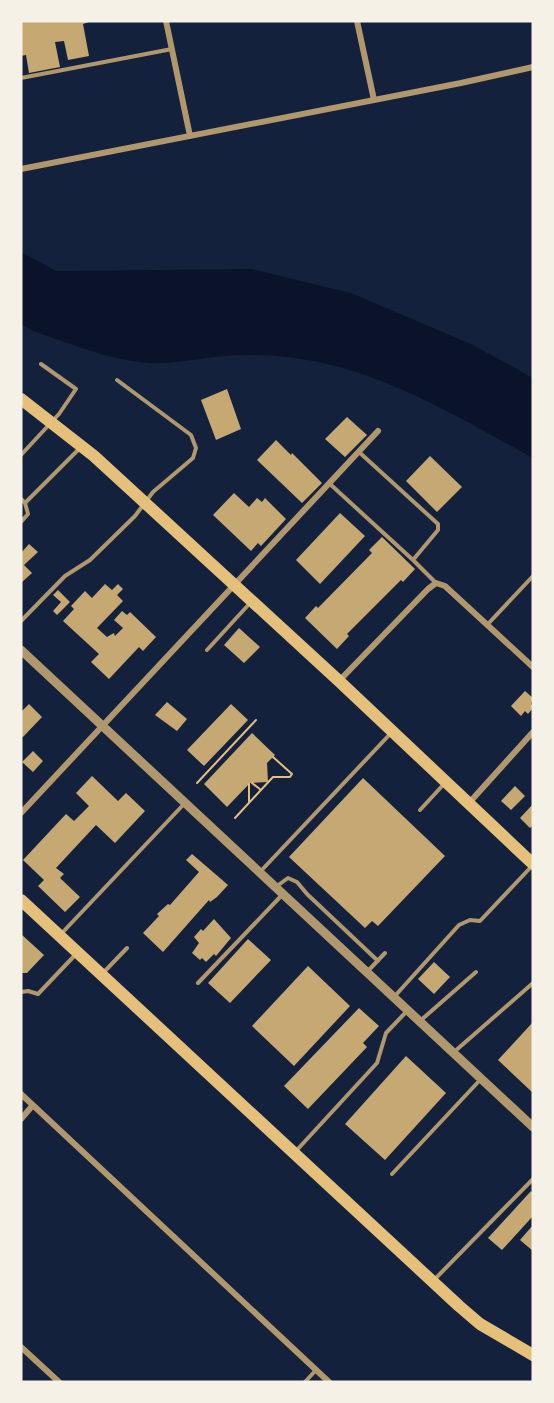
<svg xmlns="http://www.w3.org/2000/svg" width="554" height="1403" viewBox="0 0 554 1403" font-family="'Exo 2',sans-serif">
<rect width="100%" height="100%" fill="#14213d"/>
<path fill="#0b132b" d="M21,252L56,271L252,269L351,293L473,345L533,378V458C465,421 395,378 318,362C286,355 247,353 214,357C198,359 181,362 164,363C119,365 75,345 33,331L21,324Z"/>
<path fill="#c6a872" d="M21,21H92L83,24L89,56L68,60L64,41L55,42L60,67L29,73L26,55L21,56Z
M227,389L241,429L216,440L201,400Z
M347,417L367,435L345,457L325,439Z
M276,440L291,455L292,453L322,483L302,503L257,460Z
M430,456L462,487L437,512L406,481Z
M234,493L249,507L257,498L262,502L265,498L286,519L261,546L258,543L251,551L213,515Z
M340,513L365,536L320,584L296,560Z
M382,537L415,569L403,582L401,580L347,634L349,636L337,649L305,618L316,606L318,608L372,553L369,550Z
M29,544L38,552L24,565L32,573L21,583V553Z
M105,584L112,590L118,584L123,589L117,595L123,601L97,628L107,637L114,633L115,636L123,628L114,620L122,611L127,615L130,612L156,637L143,651L139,647L109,679L91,662L99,654L63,621L74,609L71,606L85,591L92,598Z
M58,590L70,602L57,615L53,611L61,602L53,595Z
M239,628L260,647L244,663L224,645Z
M525,691L533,698L531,703L533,708L528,714L525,711L521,716L511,706Z
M167,702L187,719L177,731L155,715Z
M29,704L42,717L23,737L21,736V712Z
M231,704L248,720L204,766L187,750Z
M252,733L275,755L267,763L268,782L250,783L227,807L204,784Z
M33,751L43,761L33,772L22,762Z
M92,776L118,801L126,793L145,811L115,843L96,825L56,868L64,874L60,878L80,897L65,912L38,886L44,880L23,860L66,814L74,821L89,806L76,793Z
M363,778L445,856L378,926L372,921L365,928L289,857Z
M515,786L525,796L511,810L501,801Z
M533,804V825L530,828L520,818Z
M192,854L228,885L217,897L210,902L209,900L163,952L143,933L159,916L157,914L168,904L170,905L199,872L186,860Z
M214,919L231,938L216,956L214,954L206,962L202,958L200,960L192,953L199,943L194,937L201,929L203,931Z
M21,934L44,955L27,973H21Z
M248,939L271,960L230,1003L208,983Z
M434,962L450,977L434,994L418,979Z
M308,966L350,1006L294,1066L252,1026Z
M359,1008L379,1026L363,1043L367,1047L308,1109L284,1086Z
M533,1022V1093L498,1060Z
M406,1056L446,1093L385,1160L345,1124Z
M531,1191L533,1194V1216L502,1250L488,1238Z
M533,1225V1251L520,1240Z"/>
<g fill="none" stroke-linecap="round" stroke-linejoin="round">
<path stroke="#e5c07b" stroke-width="2" d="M197,783L256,720
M252,783L261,790
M249,784V802
M235,818L273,777H290L292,774L273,757"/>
<path stroke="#b1986c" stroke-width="4" d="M21,78L172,49
M359,452L438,524V530L413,560L436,583
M21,455L59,414L76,389L41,364
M330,484L413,560
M21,499L25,503L81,447
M21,522L28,514L25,503
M21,621L65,576L90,560L135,516L153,492L193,458L196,448L191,435L117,380
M487,625L533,576
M207,650L251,602
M420,810L444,784
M259,873L392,732
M277,886L288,878L297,882L307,894L378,961
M61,934L184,804
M104,972L127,948
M367,972L385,953
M198,983L282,895
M21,992L28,991L38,994L77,953
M394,997L459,925L470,920L480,921L531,867
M420,1021L476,972
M454,1052L533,983
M296,1151L377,1063L386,1033L407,1011
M392,1174L480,1080
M433,1281L533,1179
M305,1382L316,1370"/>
<path stroke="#b1986c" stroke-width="6" d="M166,21L190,136
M357,21L374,100
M21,169L461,83L533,67
M339,681L428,589L436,583L445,586L533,667
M469,803L533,732
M21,813L378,431
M21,1094L329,1382
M21,1119L33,1105
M21,1347L59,1382"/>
<path stroke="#b1986c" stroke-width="9" d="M21,650L533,1127"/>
<path stroke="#e5c07b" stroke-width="12" d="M21,399L94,456L339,681L533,864
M21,900L459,1306L480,1324L533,1355"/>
</g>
<rect width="554" height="1403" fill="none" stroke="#f6f1e7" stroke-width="45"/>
</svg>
